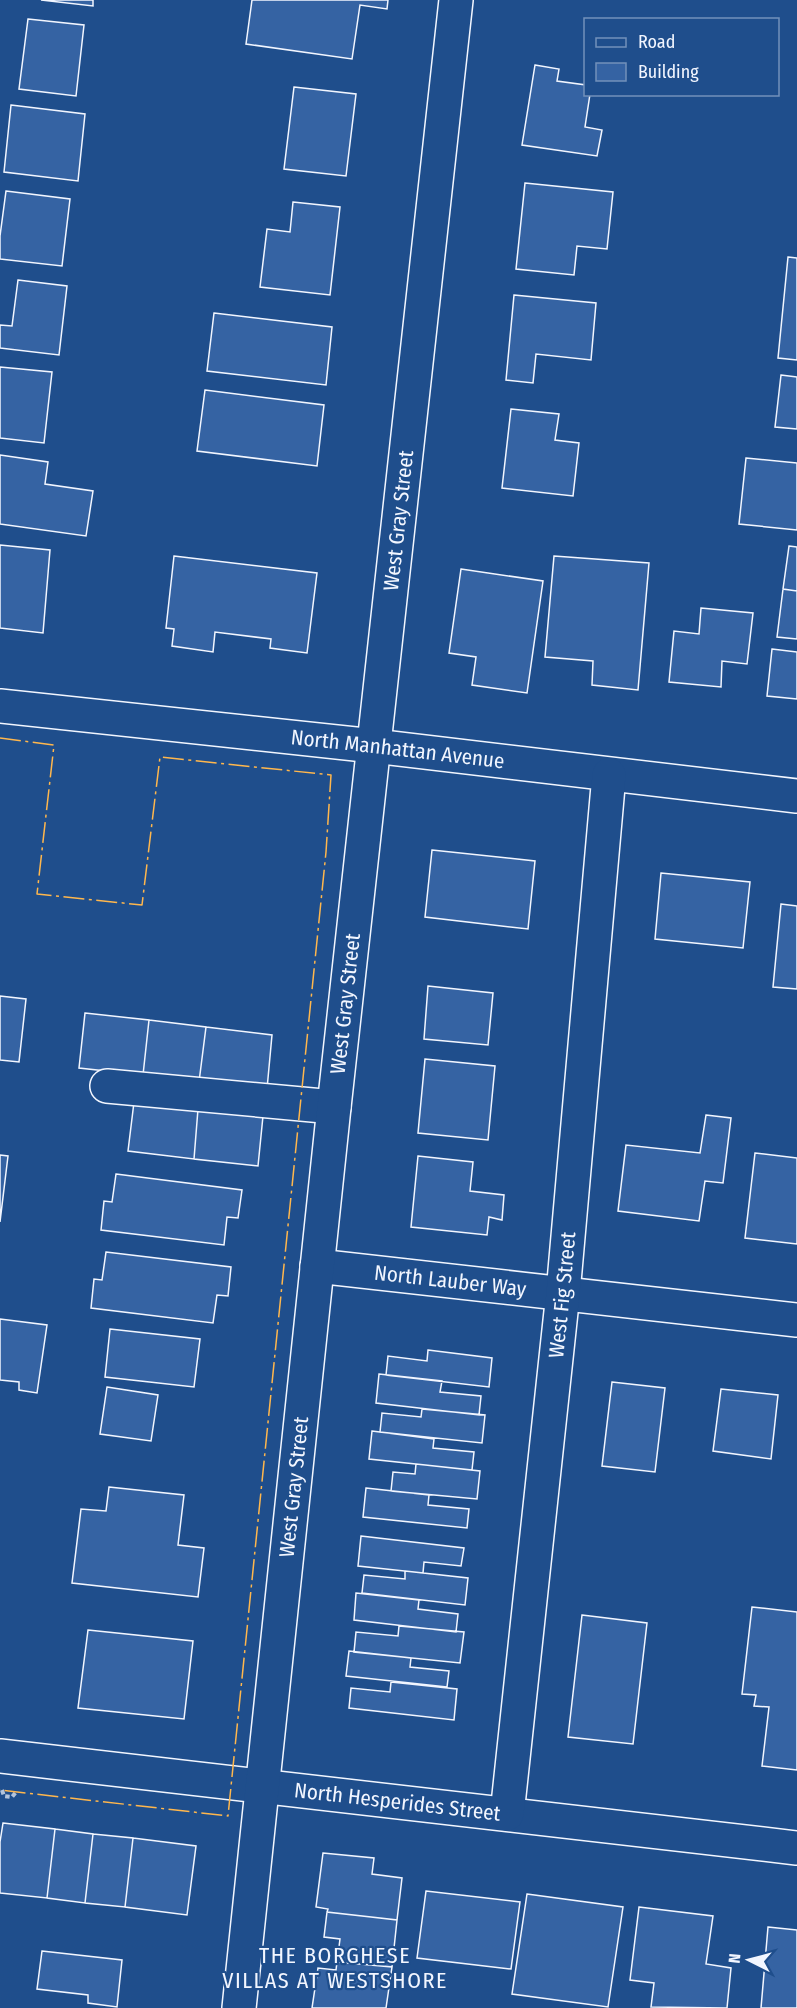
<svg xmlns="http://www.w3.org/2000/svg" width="797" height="2008" viewBox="0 0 797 2008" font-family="'Fira Sans Condensed',sans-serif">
<rect width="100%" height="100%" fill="#1f4e8c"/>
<path fill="#3563a3" stroke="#f2f6ff" stroke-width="1.5" d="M41,0H93V6Z
M252,0H388L387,9L360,5L352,59L246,44Z
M28,19L84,25L76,96L19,89Z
M535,65L559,69L557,81L586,85V94H590L585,127L602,130L597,156L522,145Z
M294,87L356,94L346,176L284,169Z
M11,105L85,114L78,181L4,172Z
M525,183L613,192L607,249L577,246L574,275L516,269Z
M6,191L70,199L62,266L0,259V236Z
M293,202L340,207L330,295L260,287L267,229L290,232Z
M788,257L797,258V360L778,358Z
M18,280L67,286L59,355L0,348V325L12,326Z
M514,295L596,303L591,360L536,354L533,383L506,380Z
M214,313L332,327L326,385L207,371Z
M0,367L52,372L44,443L0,438Z
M781,375L797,377V429L775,427Z
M205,390L324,405L317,466L197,451Z
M511,409L559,414L555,440L579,443L573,496L502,488Z
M0,455L48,462L45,484L93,491L86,536L0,524Z
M746,458L797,463V530L739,524Z
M0,545L50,550L43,633L0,628Z
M789,546L797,547V591L783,589Z
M174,556L317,573L307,653L270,648L271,639L215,632L213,652L172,646L174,629L166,628Z
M554,556L649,563L638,690L592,685L593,661L545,657Z
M461,569L543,581L527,693L472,685L476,657L449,653Z
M783,589L797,591V639L777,637Z
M701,608L753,613L747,664L722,661L721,687L669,682L674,631L699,634Z
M772,649L797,652V699L767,696Z
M432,850L535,861L528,929L425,917Z
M661,873L750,882L743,948L655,939Z
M781,904L797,906V989L773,987Z
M428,986L493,993L488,1045L424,1039Z
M0,996L26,999L19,1062L0,1060Z
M85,1013L149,1020L143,1075L79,1068Z
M149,1020L206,1027L199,1082L143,1075Z
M206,1027L272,1035L267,1089L199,1082Z
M425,1059L495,1066L488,1140L418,1133Z
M134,1102L198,1109L194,1159L128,1151Z
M198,1109L263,1116L258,1166L194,1159Z
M706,1115L731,1118L723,1183L705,1181L699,1221L618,1211L626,1145L700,1153Z
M755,1153L797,1158V1244L745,1238Z
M0,1155L8,1156L0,1222Z
M418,1156L473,1162L470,1191L504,1195L502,1220L489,1217L487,1235L411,1227Z
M116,1174L242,1190L238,1218L227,1217L224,1245L101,1230L104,1201L112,1202Z
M106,1252L231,1267L228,1296L217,1295L213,1323L91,1308L94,1279L102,1280Z
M0,1319L47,1325L37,1393L19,1390V1382L0,1380Z
M110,1329L200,1339L194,1387L105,1377Z
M428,1350L492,1358L489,1387L386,1375L388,1356L427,1361Z
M379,1374L442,1381L440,1392L481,1396L479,1415L376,1403Z
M612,1382L665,1388L655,1472L602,1466Z
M107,1387L158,1395L151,1441L100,1434Z
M721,1389L778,1395L771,1459L713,1451Z
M422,1409L485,1415L482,1443L380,1432L382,1413L421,1417Z
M372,1431L434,1439L433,1448L474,1452L472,1470L369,1459Z
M416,1464L480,1471L477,1499L391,1491L393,1472L415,1474Z
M109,1487L184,1495L178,1545L204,1548L198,1597L72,1583L81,1509L106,1511Z
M366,1488L429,1495L428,1505L469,1509L467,1528L363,1517Z
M361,1536L464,1548L461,1566L424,1562L423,1573L358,1566Z
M405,1571L468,1578L465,1605L362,1593L364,1575L405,1579Z
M356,1593L419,1600L418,1609L458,1614L456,1632L354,1620Z
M752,1607L797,1612V1770L762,1766L769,1707L754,1706L756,1695L742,1694Z
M582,1615L647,1623L633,1744L568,1737Z
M399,1626L464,1632L460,1663L354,1652L356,1632L398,1636Z
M88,1630L193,1641L184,1719L78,1708Z
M349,1651L411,1658L410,1667L449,1671L447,1687L346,1676Z
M391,1682L457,1689L454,1720L349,1708L351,1688L390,1692Z
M3,1823L55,1829L47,1898L0,1893V1842Z
M55,1829L93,1834L85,1903L47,1898Z
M93,1834L133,1838L125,1907L85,1903Z
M133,1838L196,1846L187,1915L125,1907Z
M323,1853L374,1858L372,1874L402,1878L397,1920L327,1912L328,1909L316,1907Z
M426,1891L520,1902L511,1969L417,1958Z
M527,1894L623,1907L608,2007L512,1994Z
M639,1907L713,1916L706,1964L731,1968L727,2008L651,2007L654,1983L630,1980Z
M327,1912L397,1920L392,1967L337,1962L340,1939L324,1937Z
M768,1927L797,1930V2008H761Z
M42,1951L122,1960L117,2007L88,2003V1995L37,1989Z
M337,1962L392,1967L386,2008H312L318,1968L336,1970Z"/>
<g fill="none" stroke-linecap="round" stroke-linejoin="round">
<g stroke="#f2f6ff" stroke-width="36">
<g id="minor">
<path id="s1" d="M0,706L374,746L797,796"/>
<path d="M107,1086L334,1107"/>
<path id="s2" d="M317,1266L797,1320"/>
<path id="s3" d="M0,1756L797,1848"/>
<path id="s4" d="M507,1814L563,1293L609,775"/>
<path id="s5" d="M239,2008L334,1107L456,0"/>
</g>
</g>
<path stroke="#b3c4dc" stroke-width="4" stroke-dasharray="4.5 3" stroke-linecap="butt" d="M2,1790L4,1796L12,1797L17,1791"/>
<use href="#minor" stroke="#1f4e8c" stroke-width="33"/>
<path stroke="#ffb74d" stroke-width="1.5" stroke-dasharray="21 4.5 3 4.5" stroke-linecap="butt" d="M0,738L54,745L37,894L142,905L160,757L331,775L326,852L228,1816L0,1790"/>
</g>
<g text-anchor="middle" stroke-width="4.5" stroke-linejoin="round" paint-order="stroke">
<g font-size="21" fill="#f2f6ff" stroke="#1f4e8c">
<text dy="7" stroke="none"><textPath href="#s5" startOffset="1496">West Gray Street</textPath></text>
<text dy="7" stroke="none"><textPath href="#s1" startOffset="400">North Manhattan Avenue</textPath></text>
<text dy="7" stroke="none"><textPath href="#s5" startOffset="1010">West Gray Street</textPath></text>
<text dy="7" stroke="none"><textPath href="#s2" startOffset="134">North Lauber Way</textPath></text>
<text dy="7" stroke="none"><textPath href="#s4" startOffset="522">West Fig Street</textPath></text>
<text dy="7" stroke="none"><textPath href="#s5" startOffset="524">West Gray Street</textPath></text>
<text dy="7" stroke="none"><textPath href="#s3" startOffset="400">North Hesperides Street</textPath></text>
</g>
<g font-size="22" letter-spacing="1.5" fill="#f2f6ff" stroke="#1f4e8c">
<text x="335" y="1963">THE BORGHESE<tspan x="335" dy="25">VILLAS AT WESTSHORE</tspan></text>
</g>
</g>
<rect x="584" y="18" width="195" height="78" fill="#1f4e8c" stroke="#7391ba" stroke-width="1.5"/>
<rect x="596" y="38" width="30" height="9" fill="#1f4e8c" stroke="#7391ba" stroke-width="1.5"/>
<text x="638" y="48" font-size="18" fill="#f2f6ff">Road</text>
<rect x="596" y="63" width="30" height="18" fill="#3563a3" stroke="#7391ba" stroke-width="1.5"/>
<text x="638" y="78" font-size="18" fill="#f2f6ff">Building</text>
<g transform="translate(749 1960) rotate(276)" stroke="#1f4e8c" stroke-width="4.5" paint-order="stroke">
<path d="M0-4.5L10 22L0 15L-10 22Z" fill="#f2f6ff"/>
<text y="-9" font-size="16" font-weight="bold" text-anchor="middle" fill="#f2f6ff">N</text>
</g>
</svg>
